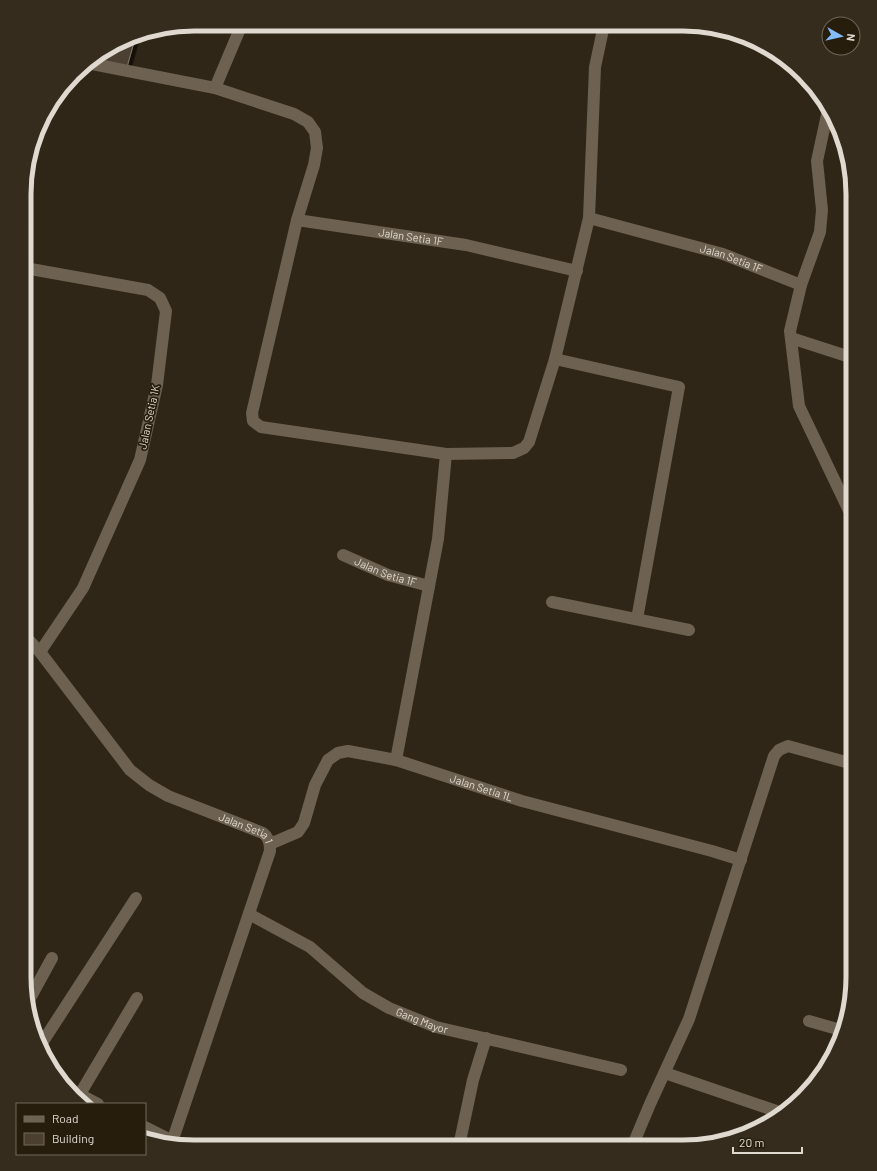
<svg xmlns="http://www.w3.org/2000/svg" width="877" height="1171" viewBox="0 0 877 1171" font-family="Barlow,sans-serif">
<defs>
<filter id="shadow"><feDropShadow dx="3.5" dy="3.5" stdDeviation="0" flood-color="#0009"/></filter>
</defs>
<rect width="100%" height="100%" fill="#302617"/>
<path fill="#4b4030" stroke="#807463" filter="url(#shadow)" d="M136,35L127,67L96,58Z"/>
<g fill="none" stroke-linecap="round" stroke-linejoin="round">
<g stroke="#6d6251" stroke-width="12">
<path d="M87,63L215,88L294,114L308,122L315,132L317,148L314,165L297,220L252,413L253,421L261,427L446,454L513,453L524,448L529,442L555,359L589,218L595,67L604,25"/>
<path d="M215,88L242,24"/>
<path d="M828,110L817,161L822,210L820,232L801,285L790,331L799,406L853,519"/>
<path id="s1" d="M589,218L723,254L801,285"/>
<path id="s2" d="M297,220L466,245L577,271"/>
<path d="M25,268L148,290L160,298L166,311L157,385L140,460L83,588L40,652"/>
<path d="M791,338L853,358"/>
<path d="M555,359L679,387L637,619"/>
<path id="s3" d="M343,555L388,575L429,586"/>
<path d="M552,602L689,630"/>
<path id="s4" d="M25,636L40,652L130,770L149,785L168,796L263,833C269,838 270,843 270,851L171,1145"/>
<path d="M396,760L438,539L446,454"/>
<path id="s5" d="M270,844L298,832L304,823L315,785L328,760L338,753L348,751L396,760L522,801L712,851L741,860"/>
<path id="s6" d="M249,914L310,947L363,993L389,1008L436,1027L621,1070"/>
<path d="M29,1000L52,958"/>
<path d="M809,1021L844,1031"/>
<path d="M40,1046L136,898"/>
<path d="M665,1073L782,1113"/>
<path d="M64,1086L98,1104"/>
<path d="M77,1099L137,998"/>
<path d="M145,1127L171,1140"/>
<path d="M347,1146V1145"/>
<path d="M459,1146L473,1080L486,1038"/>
<path d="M632,1147L650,1104L689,1019L774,756L779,750L788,746L853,764"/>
</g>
</g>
<g text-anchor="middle" stroke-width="3.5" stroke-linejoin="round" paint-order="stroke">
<g font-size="11" fill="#e0d9d0" stroke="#261d0d">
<text dy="4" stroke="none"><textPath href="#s2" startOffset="115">Jalan Setia 1F</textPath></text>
<text dy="4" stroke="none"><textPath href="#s1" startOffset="148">Jalan Setia 1F</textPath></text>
<text transform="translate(149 417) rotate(-78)" y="4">Jalan Setia 1K</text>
<text dy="4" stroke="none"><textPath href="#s3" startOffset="46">Jalan Setia 1F</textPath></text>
<text dy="4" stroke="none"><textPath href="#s5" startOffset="270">Jalan Setia 1L</textPath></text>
<text dy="4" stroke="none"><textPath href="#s4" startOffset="301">Jalan Setia 1</textPath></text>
<text dy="4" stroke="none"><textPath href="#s6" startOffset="205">Gang Mayor</textPath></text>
</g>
</g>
<path d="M0 0H877V1171H0ZM194 31H683A163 163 0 0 1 846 194V977A163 163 0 0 1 683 1140H194A163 163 0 0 1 31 977V194A163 163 0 0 1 194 31Z" fill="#352c1d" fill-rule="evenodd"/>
<path fill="none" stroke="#e0d9d0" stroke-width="5" d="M194 31H683A163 163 0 0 1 846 194V977A163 163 0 0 1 683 1140H194A163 163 0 0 1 31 977V194A163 163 0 0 1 194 31Z"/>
<rect x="16" y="1103" width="130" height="52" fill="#261d0d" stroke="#70685b"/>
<rect x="24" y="1116" width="20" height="6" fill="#6d6251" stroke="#70685b"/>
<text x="52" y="1123" font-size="12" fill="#e0d9d0">Road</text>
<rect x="24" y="1133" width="20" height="12" fill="#4b4030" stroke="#70685b"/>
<text x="52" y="1143" font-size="12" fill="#e0d9d0">Building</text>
<g transform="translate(841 36) rotate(98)"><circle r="19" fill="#261d0d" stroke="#70685b"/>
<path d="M0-3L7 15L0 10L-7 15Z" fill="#84bcfb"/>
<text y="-6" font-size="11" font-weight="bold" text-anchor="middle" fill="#e0d9d0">N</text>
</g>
<path d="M733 1147v6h69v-6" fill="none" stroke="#e0d9d0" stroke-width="2"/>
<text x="739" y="1147" font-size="12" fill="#e0d9d0" stroke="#261d0d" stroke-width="3" paint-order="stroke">20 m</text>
</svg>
